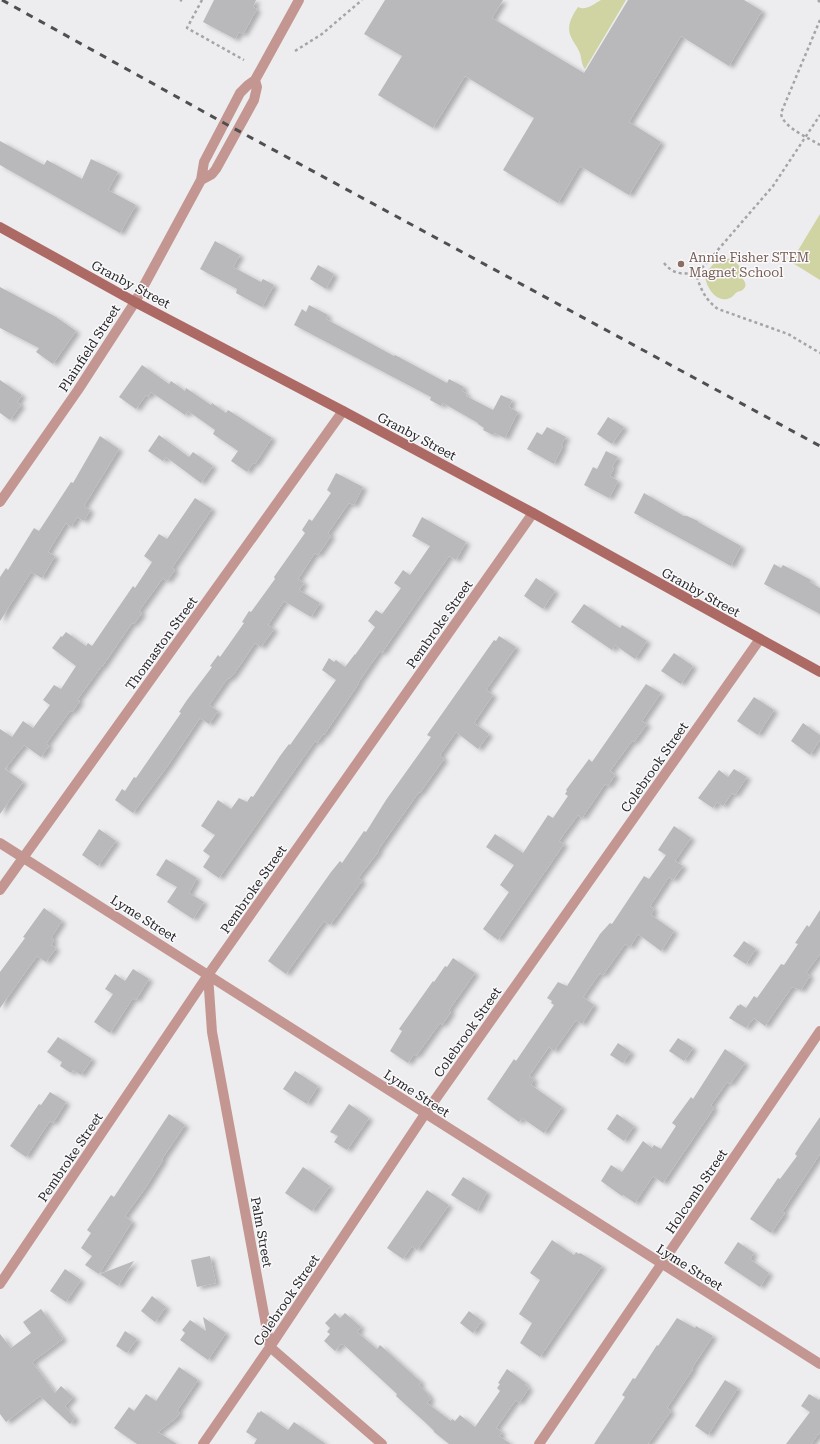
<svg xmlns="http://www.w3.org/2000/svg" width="820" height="1444" viewBox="0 0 820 1444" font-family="'Roboto Serif',serif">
<defs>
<filter id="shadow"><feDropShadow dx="4.5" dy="2.5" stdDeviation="2" flood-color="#0004"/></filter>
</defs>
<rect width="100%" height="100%" fill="#ededef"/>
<path fill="#d0d3a2" d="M601,0H626L585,69C581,65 582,57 579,51C577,46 573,42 571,37C566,26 572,16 578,7C586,11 594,4 601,0Z
M820,214V280L791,262Z
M731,258C735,260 740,266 741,270C741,272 741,274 741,276C743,280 747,283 745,287C743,291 740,291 737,292C734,294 733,297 730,298C716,304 705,286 705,274L715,262Z"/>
<path fill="#b9b9bb" filter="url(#shadow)" d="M214,0H256L253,7L257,9L243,34L239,32L235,39L203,22Z
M385,0H503L492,18L584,73L628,0H744L762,11L729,66L681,36L629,122L661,142L629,195L580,166L558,203L503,170L534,118L465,76L433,128L378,95L402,56L364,34Z
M0,141L44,165L47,160L82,179L91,159L118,172L108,190L136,205L120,233L0,165Z
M215,241L240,255L233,267L261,282L263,279L274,285L262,307L236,293L237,289L200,269Z
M318,265L334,274L326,289L310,279Z
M0,287L56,317L76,331L53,364L36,352L39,348L0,328Z
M309,305L328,315L326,319L394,356L395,355L447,383L449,379L464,387L462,391L467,394L466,396L493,410L501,395L512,400L509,407L518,412L505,438L495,433L493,435L483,430L484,428L478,424V423L443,403L441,406L430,400L431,397L294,325L302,309L306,312Z
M142,365L169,384L171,381L185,391L186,388L211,405L212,403L226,413L228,410L272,438L255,464L253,463L247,472L231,461L238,451L213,434L215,430L188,411L185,415L151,392L148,397L146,395L136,409L119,397Z
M0,380L22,395L17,402L21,405L10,420L0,413Z
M608,417L624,427L612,444L597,434Z
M547,427L566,437L561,445L563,446L554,464L527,449L537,432L542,435Z
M159,435L189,457L193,452L213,466L201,483L166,457L163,461L148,451Z
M100,436L119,449L84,506L90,510L84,521L77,517L71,527L66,523L48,552L55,556L42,578L31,572L0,621V577L6,568L8,570L34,528L39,531L71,482L73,483Z
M606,451L618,457L612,467L614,468L610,476L618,481L609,498L584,485L593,467L597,469Z
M336,473L363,487L354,505L349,503L328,533L331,536L318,555L315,553L298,579L304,583L299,590L320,603L311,617L284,601L268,625L274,629L261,647L255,643L234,674L229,679L228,678L209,705L218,711L209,724L200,718L169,764L133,813L115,800L122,789L125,791L134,777L136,778L181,713L179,712L187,700L212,667L210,666L218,655L220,657L244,623L242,622L249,611L251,612L275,579L274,577L305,533L302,530L309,519L312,521L331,493L327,490Z
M644,493L684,516H687L698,521V522L741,546L731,566L634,513Z
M195,498L212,509L172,568L175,570L167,581L163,578L139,611L142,613L134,624L132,623L102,667H101L77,700L80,701L72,712L70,711L46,744L49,746L41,757L24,745L5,769L23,782L0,814V729L12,737L23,721L33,728L50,705L43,700L54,685L61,689L76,666L52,648L61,636L62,637L66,632L86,646L88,643L92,646L133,586L135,588L152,562L144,556L159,534L167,539Z
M422,517L466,542L456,560L449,556L390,641L382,653L380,651L358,683H359L324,735L323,734L317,743L315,741L219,878L203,867L210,856L203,851L215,835L201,826L218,800L231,809L239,798L247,802L251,796L253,797L280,756L289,744L290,745L336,680L322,670L329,658L334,662L336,660L345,667L355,654V655L375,627L368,621L376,610L382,614L401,588L394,583L403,570L410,575L430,546L412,536Z
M774,564L781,568L783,565L811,580L810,582L820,588V614L764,584Z
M536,578L555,591L543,609L524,596Z
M584,604L620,628L622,625L647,641L635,659L615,645L612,650L571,622Z
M499,636L516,647L486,690L493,695L474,723L489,734L478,749L456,732L440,755L444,759L420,793L419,792L378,850L379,851L358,878L362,881L330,925L324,921L286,974L268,961L331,872L340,861L342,863L364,831L366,832L386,800L431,737L427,735L494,640L496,641Z
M674,653L693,666L681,684L661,671Z
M646,684L661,693L642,721L647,724L634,742L632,741L610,771L615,775L608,786L605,784L582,818L578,815L559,841L564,844L498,940L483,929L509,892L500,885L514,865L486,847L495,834L523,853L548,815L553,818L568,796L565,794L567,791L566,790L589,759L592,762Z
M754,697L774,710L758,735L737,721Z
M803,723L820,735V740L810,755L791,741Z
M734,769L747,777L735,795L732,793L723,806L717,802L713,808L698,798L719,770L728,777Z
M674,826L691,838L675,861L683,866L673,880L669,877L650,906L654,909L651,915L674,931L661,951L638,934L630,947L625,944L603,975L600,973L583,997L594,1005L582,1024L576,1020L554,1051L549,1047L529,1076L534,1079L531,1085L562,1107L544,1133L522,1118L519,1122L487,1099L514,1059L516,1061L554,1005L551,1003L552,1001L547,998L558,982L567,986L600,934L610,923L612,924L644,876L649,879L666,855L658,850Z
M99,829L116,841L98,866L82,855Z
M166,859L197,878L189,893L204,902L193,919L167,902L177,887L156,875Z
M44,908L62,921L51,938L54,940L51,945L56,948L46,962L37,956L0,1008V972L25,938L23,937Z
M820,910V954L806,973L810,976L801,990L792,987L765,1026L754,1018L746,1028L729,1018L738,1005L739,1006L740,1004L746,1008L754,996L757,998L781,964L784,965L798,944L795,943L807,925L809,927Z
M744,941L756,949L746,964L733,956Z
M453,958L475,973L449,1010L451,1012L442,1025L440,1023L419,1052L416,1056L414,1054L408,1063L390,1051L402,1031L399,1029L433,981L434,982L445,966L447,967Z
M133,969L149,979L136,1000L133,998L110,1033L94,1022L113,994L105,989L115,974L125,981Z
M58,1037L92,1059L81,1075L73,1070L71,1073L60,1066L62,1062L47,1052Z
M678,1038L693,1048L684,1061L669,1051Z
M618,1043L631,1052L623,1063L610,1055Z
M725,1049L745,1063L730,1084L727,1082L711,1105L714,1108L663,1183L653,1176L635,1203L623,1195L622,1196L601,1181L611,1165L622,1172L643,1141L652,1148L654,1145L661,1149L676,1126L672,1123L691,1097L693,1099Z
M295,1071L318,1086L307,1104L283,1089Z
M50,1092L66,1102L53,1123L50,1121L26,1157L10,1146L39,1104L41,1105Z
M349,1104L369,1118L347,1150L334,1142L338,1136L330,1132Z
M169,1114L185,1125L162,1159L163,1160L146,1187L125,1216L132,1222L99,1274L85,1265L92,1256L81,1248L91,1233L87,1230L111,1195L114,1197Z
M617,1114L634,1126L624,1141L607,1129Z
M820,1117V1154L782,1212L785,1213L771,1233L750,1219L778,1178L780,1179L797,1156L795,1154L800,1146Z
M303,1167L330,1186L312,1211L285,1193Z
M463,1177L487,1192L477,1211L451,1195Z
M427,1190L449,1205L417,1250L412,1246L403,1259L387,1248Z
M552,1240L574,1255L576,1252L579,1254L580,1253L602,1266L540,1357L520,1343L532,1323L519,1314L540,1280L530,1273Z
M738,1242L754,1253L750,1259L769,1273L760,1287L724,1263Z
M210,1256L216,1283L197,1287L191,1260Z
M134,1261L118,1286L100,1274Z
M65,1269L81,1280L66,1302L50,1291Z
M152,1296L166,1307L155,1322L141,1311Z
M41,1309L63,1339L32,1362L55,1393L61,1386L73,1397L65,1406L75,1419L70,1424L40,1396L6,1422L0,1414V1334L11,1348L31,1333L23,1322Z
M469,1311L482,1321L473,1333L460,1323Z
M335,1313L340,1318L345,1313L361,1327L357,1332L377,1349L380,1345L421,1382L419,1385L429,1395L428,1396L431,1399L427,1403L451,1421L452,1419L455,1421L460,1415L475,1427L500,1391L497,1388L500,1384L498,1383L507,1369L526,1383L525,1385L529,1388L519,1403L516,1400L496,1428L502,1432L499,1436L511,1444H449L434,1432V1431L428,1425L396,1396L397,1394L344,1345L341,1344L335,1351L324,1341L330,1334L327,1332L330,1328L325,1323Z
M203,1317L226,1333L208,1360L180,1340L185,1333L182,1330L190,1320L206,1331Z
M677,1318L695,1328L696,1326L713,1336L692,1368L693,1369L667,1408L671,1411L648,1444H594L625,1397L622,1395L633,1378L635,1379L657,1345L658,1346Z
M125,1331L137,1339L127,1353L116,1346Z
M179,1367L198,1380L177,1411L180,1413L175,1419L158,1432L177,1444H137L114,1428L129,1407L134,1411L146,1394L156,1401Z
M725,1380L738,1388L708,1435L695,1426Z
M809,1394L819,1400L820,1398V1432L811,1444H786L810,1412L801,1406Z
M261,1411L288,1430L294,1422L326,1444H254L257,1439L246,1432L258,1412L259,1413Z"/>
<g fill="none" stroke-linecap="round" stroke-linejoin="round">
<path stroke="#a5a5a6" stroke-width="2.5" stroke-dasharray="3 3" stroke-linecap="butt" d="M180,0L182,1
M202,0L187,28L244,60
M818,0L820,2
M820,20L781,113C782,127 809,138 820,145
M295,51L322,34L362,0
M664,263C675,277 691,276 704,266L773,186L820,115
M695,271C700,287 704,299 718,309L788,334L820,353"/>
<path stroke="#c49691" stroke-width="10" d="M0,843L820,1364
M0,890L343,411
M208,975L212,1032L270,1347L382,1444
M0,1284L208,975L533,513
M203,1444L270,1347L425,1114L760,639
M539,1444L820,1031"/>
<path stroke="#c49691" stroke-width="10" d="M201,180L212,174L216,169L254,100L257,87L255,80
M0,502L78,390L135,302L201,180L204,162L240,93L248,85L255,80L299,0"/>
<path stroke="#ad6a65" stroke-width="10" d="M0,227L135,302L343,411L533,513L820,672"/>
<path stroke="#4f4f50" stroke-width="3" stroke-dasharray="7 7" stroke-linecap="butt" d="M2,0L224,123L820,446"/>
</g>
<circle fill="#8d6e63" stroke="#fafafc" stroke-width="1.5" cx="681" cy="264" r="4"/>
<g text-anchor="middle" stroke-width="3" stroke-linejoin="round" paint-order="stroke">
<g font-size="13" fill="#785e54" stroke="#fafafc" text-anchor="start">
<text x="689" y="262">Annie Fisher STEM<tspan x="689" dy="15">Magnet School</tspan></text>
</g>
<g font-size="13" fill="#262627" stroke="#fafafc">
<text transform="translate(131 284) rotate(28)" y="5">Granby Street</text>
<text transform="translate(89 348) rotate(-57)" y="5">Plainfield Street</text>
<text transform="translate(417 436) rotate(28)" y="5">Granby Street</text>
<text transform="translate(701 592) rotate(29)" y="5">Granby Street</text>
<text transform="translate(439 624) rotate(-55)" y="5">Pembroke Street</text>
<text transform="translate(161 643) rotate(-54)" y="5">Thomaston Street</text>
<text transform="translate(654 767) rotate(-55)" y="5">Colebrook Street</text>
<text transform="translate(253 889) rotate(-55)" y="5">Pembroke Street</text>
<text transform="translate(144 918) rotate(32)" y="5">Lyme Street</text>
<text transform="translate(467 1032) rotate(-55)" y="5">Colebrook Street</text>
<text transform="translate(417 1093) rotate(33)" y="5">Lyme Street</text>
<text transform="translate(70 1157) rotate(-56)" y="5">Pembroke Street</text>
<text transform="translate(696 1191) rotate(-56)" y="5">Holcomb Street</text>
<text transform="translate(262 1232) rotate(80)" y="5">Palm Street</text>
<text transform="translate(690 1267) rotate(32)" y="5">Lyme Street</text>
<text transform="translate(286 1300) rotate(-56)" y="5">Colebrook Street</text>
</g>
</g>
</svg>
